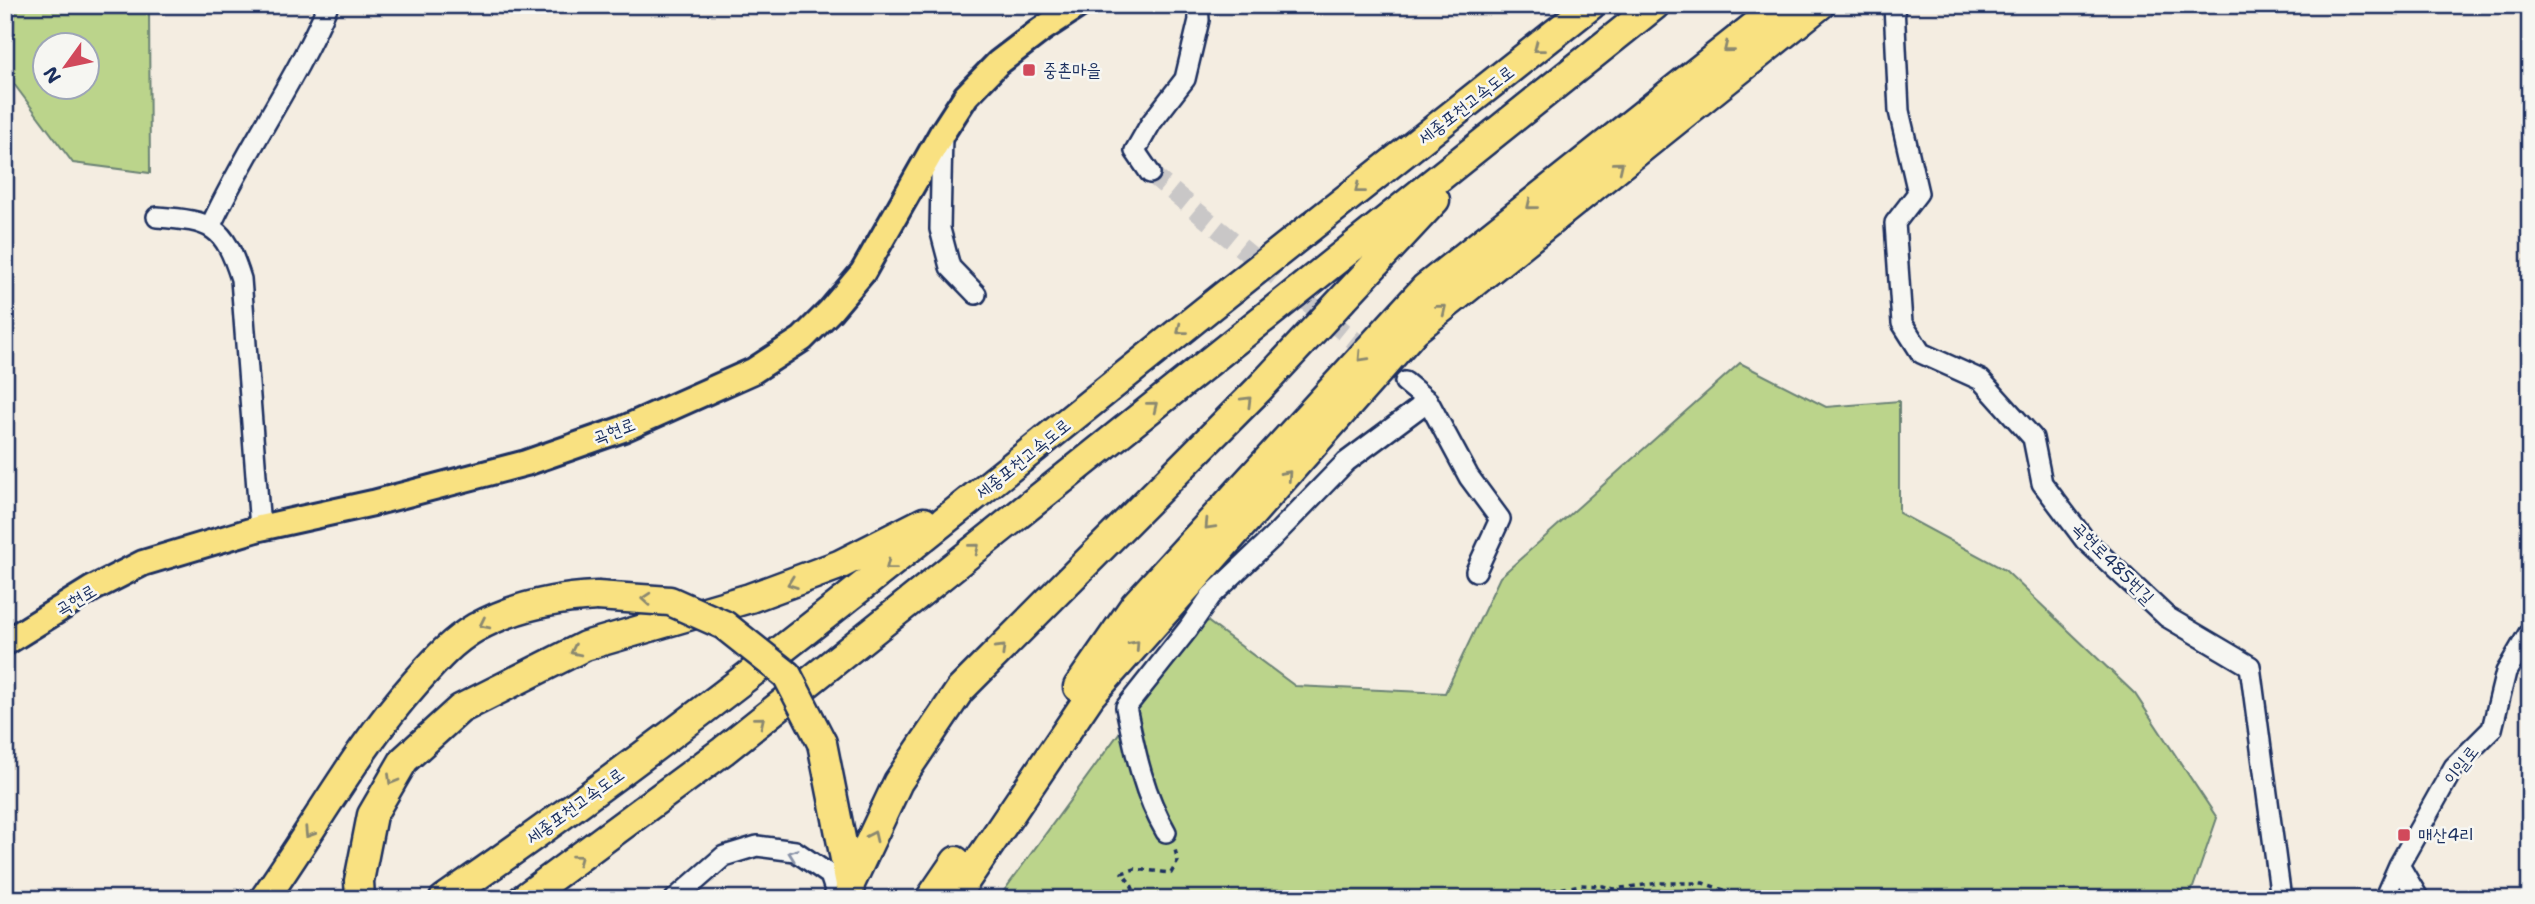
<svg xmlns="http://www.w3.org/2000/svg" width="2535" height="904" viewBox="0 0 2535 904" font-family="'Shantell Sans','Poor Story',sans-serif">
<rect width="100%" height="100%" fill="#f4ede1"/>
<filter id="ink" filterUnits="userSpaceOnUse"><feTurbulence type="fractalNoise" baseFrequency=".0143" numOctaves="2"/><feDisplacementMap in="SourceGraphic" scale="14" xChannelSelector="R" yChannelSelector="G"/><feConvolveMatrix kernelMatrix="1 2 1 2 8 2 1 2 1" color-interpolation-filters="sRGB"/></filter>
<g filter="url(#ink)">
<path fill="#bbd48b" stroke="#6b8274" stroke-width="2" fill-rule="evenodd" d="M5,5H149L150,173L73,163L5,72ZM46,46H88V88H46Z
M1740,363L1826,407L1899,401V513L2005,570L2135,694L2217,818L2189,899H998L1203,618L1295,686L1445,693L1500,577Z"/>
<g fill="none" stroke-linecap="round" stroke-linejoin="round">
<path stroke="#c9c7c7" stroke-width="19" stroke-dasharray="19 10" stroke-linecap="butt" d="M1150,173L1405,382"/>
<g stroke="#1b2f5e" stroke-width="24">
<path id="minor" d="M1894,5L1899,111L1918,193L1895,223L1902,323L1921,353L1981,380L2033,438L2042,483L2085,540L2167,617L2250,666L2281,899
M942,134L940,229L950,267L976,294
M1150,173L1135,151L1151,123L1185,79L1199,20L1198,5
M157,217C212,221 224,225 241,279L260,528
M211,225C246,149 295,82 328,5
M1428,401L1469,477L1500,519L1476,571
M1166,832C1143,793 1135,751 1126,707L1188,629L1211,596L1272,538L1346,462L1428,401L1405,382
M2399,865L2419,899
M675,899L724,856L757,846L795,851L830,875L838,899
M2384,899L2399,865L2454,767L2492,729L2506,672L2530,631"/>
</g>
<g stroke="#1b2f5e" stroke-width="30">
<path id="major" d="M5,643L92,589L143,563L260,528L373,503L526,463L623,429L753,371L802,339L830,311L863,272L942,133L966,96L998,63L1041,30L1079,5"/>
</g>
<g stroke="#1b2f5e" stroke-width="33">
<path id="highway" d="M1078,687L1135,605L1425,288L1781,5
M822,743L850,884
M264,899C315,827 357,748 416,682C434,662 451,642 475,628C513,607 554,598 597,596
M360,899L359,881L372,815L404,760L460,709L585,646L750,598L839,565L924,522
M444,899C717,711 971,498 1230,291C1350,195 1471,101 1591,5
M523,899L723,751L1655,5
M849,899L850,884L898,782L960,690L1258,390L1435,200
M930,899L956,861
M953,899L1091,695L1415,330L1820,5"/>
</g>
<path stroke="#1b2f5e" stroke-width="3.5" stroke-dasharray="5 5" stroke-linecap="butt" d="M1137,899L1131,884L1122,873L1135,869L1171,873L1178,861L1174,846
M1524,899L1530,894L1581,885L1603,886L1614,889L1659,883H1703L1724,890L1734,899"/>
<use href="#minor" stroke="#f6f6f2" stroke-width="19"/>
<use href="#major" stroke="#f9e181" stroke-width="24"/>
<use href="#highway" stroke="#f9e181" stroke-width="28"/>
<g stroke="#1b2f5e" stroke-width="33" stroke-linecap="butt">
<path id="highway-bridge" d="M597,596L670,601L724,625L787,675L822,743"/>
</g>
<use href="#highway-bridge" stroke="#f9e181" stroke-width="28"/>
</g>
<defs><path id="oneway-chevron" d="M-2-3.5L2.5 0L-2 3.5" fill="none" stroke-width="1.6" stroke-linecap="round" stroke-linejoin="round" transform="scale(1.75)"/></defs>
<g stroke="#8a8870">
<use href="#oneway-chevron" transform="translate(1538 48) rotate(142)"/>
<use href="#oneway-chevron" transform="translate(1728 48) rotate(141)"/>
<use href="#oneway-chevron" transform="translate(1619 166) rotate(-39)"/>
<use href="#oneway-chevron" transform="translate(1359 189) rotate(142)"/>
<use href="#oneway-chevron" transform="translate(1531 205) rotate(141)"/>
<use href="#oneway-chevron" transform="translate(1442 309) rotate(-39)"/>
<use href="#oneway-chevron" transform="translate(1181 330) rotate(141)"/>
<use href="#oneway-chevron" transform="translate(1362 357) rotate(133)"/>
<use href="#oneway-chevron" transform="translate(1247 401) rotate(-45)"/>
<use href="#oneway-chevron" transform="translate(1153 406) rotate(-39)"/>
<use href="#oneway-chevron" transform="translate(1287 475) rotate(-48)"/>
<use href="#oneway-chevron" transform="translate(1209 525) rotate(133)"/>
<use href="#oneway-chevron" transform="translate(975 548) rotate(-39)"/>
<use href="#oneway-chevron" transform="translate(890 566) rotate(142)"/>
<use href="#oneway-chevron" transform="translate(792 583) rotate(160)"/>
<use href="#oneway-chevron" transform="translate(646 599) rotate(-176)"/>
<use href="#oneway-chevron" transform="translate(484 624) rotate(154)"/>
<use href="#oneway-chevron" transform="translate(1135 645) rotate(-48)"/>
<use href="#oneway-chevron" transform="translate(1001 649) rotate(-45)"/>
<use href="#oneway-chevron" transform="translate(575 651) rotate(154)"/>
<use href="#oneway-chevron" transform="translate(760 721) rotate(-39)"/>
<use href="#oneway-chevron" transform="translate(392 780) rotate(120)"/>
<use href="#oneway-chevron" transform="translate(309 833) rotate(123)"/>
<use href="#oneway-chevron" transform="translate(873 836) rotate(-65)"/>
<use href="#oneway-chevron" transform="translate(578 859) rotate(-36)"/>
</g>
<use stroke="#8892a8" href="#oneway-chevron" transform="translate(793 854) rotate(-160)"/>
</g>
<g fill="#d1495b" stroke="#f6f6f2" stroke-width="2.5">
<rect x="1022" y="63" width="14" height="14" rx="3.5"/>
<rect x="2397" y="828" width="14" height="14" rx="3.5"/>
</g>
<g text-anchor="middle" stroke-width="5" stroke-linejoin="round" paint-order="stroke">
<g font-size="18" fill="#1b2f5e" stroke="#f6f6f2" text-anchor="start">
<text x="1043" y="76">중촌마을</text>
<text x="2418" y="841">매산4리</text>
</g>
<g font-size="18" fill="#1b2f5e" stroke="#f6f6f2">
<text transform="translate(1466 105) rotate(-38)" y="6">세종포천고속도로</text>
<text transform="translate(614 431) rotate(-21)" y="6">곡현로</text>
<text transform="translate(1023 459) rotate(-39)" y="6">세종포천고속도로</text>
<text transform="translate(2113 563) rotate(45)" y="6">곡현로485번길</text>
<text transform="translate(76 600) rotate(-31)" y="6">곡현로</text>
<text transform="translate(2461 765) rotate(-52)" y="6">이일로</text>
<text transform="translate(575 806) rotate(-36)" y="6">세종포천고속도로</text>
</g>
</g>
<rect width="2535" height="904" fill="none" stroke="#f6f6f2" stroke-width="28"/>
<rect x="14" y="14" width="2507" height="876" fill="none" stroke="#1b2f5e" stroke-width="2.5" filter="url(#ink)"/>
<g transform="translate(66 66) rotate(237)"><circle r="33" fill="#f6f6f2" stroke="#9ea6b7" stroke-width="2"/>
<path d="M0-5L12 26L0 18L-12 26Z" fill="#d1495b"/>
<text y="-10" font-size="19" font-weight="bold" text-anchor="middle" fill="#1b2f5e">N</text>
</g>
</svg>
